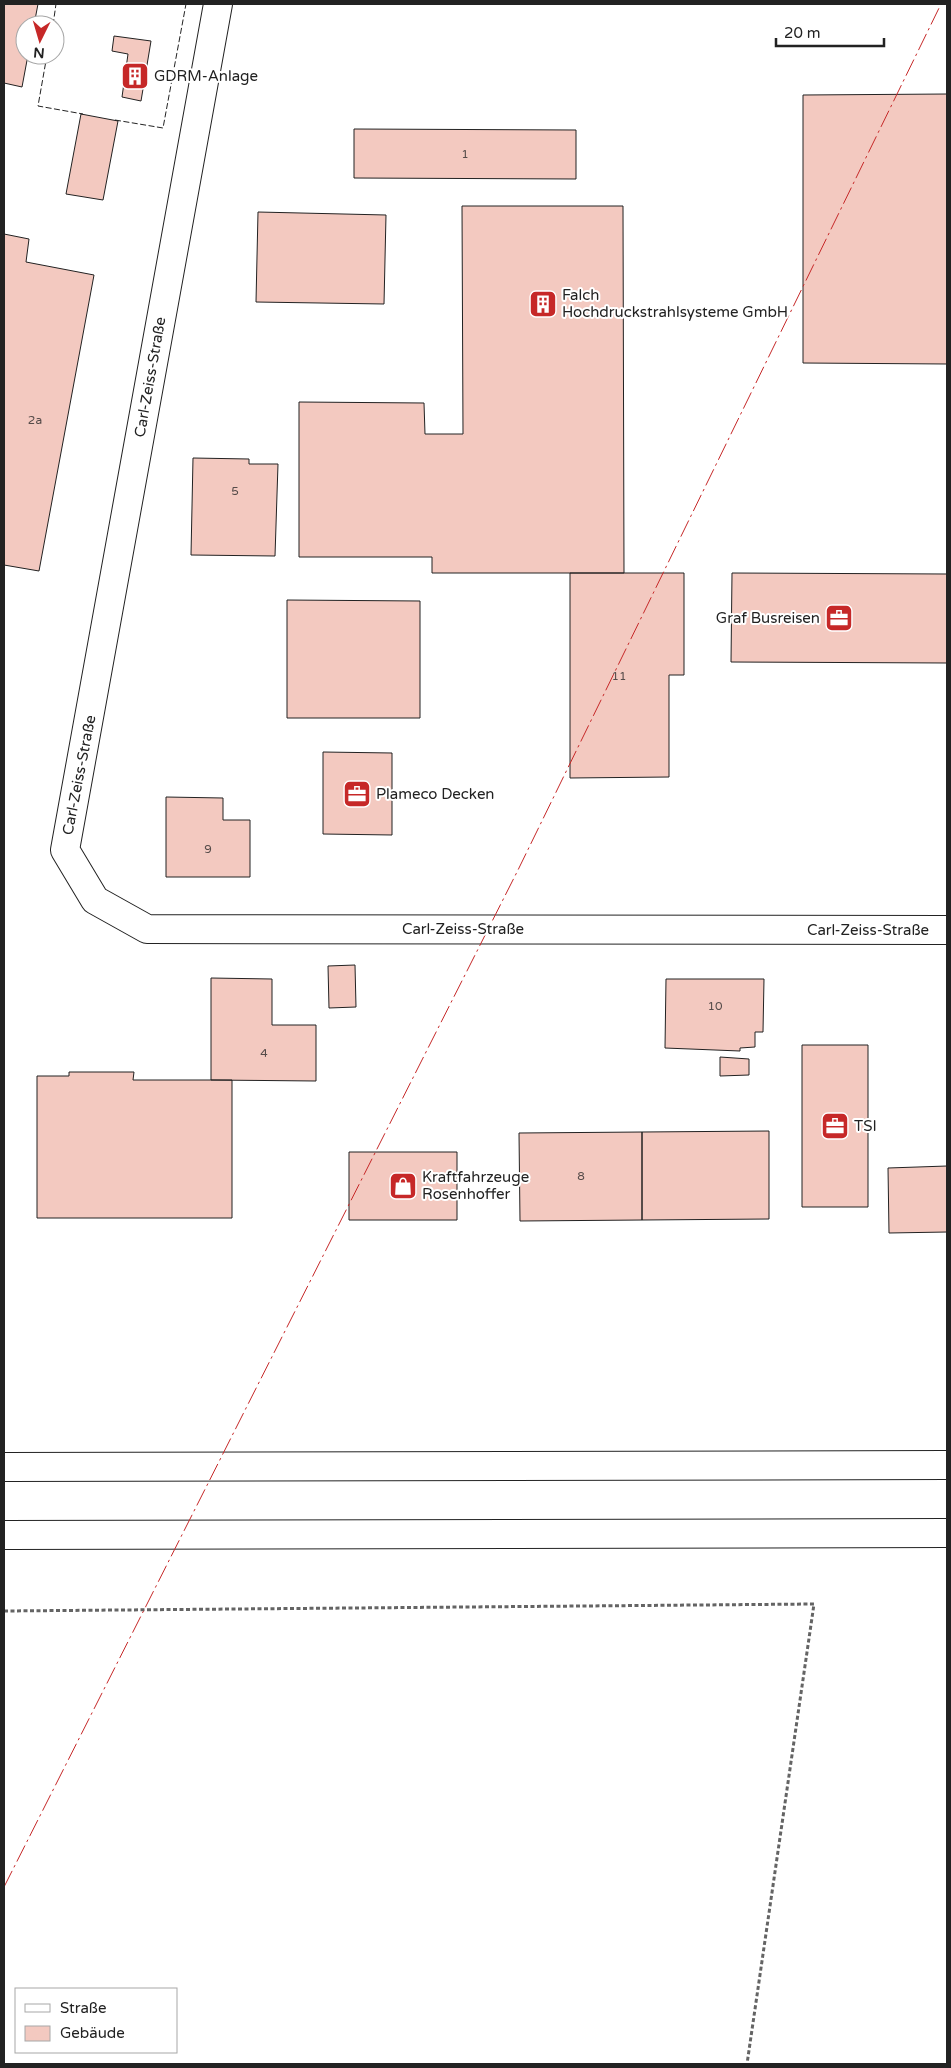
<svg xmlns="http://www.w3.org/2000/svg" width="951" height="2068" viewBox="0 0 951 2068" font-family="'Varela Round',sans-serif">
<rect width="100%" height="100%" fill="#fff"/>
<path fill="#f3c9c0" stroke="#222" d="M4,4H38L34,25H25V55H28L22,87L4,83Z
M114,36L151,41L141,101L122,97L128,54L112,51Z
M947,94V364L803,363V95Z
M81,114L118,121L103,200L66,194Z
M354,129L576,130V179L354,178Z
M462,206H623L624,573H432V557H299V402L424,403L425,434H463Z
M258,212L386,215L384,304L256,302Z
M4,234L29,239L26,262L94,275L39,571L4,565Z
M193,458L249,459V464H278L275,556L191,555Z
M570,573H684V675H669V777L570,778Z
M732,573L947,574V663L731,662Z
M287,600L420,601V718H287Z
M323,752L392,753V835L323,834Z
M166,797L223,798V820H250V877H166Z
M355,965L356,1007L329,1008L328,966Z
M211,978L272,979V1025H316V1081L211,1080Z
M666,979H764L763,1032H755V1047L740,1048V1051L665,1048Z
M802,1045H868V1207H802Z
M720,1057L749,1059V1075L720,1076Z
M69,1072H134L133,1080H232V1218H37V1076H69Z
M769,1131V1219L642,1220V1132Z
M642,1132V1220L520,1221L519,1133Z
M349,1152H457V1220H349Z
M947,1166V1232L889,1233L888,1168Z"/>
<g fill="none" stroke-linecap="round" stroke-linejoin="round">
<g stroke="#222" stroke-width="30">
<path id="minor" d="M218,4L65,850L95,900L147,929L947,930"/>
</g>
<g stroke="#222" stroke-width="30">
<path id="motorway" d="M4,1467L947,1465
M4,1535L947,1533"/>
</g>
<path stroke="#646464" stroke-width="3" stroke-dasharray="4 2.5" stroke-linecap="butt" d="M4,1611L814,1604L747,2064"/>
<use href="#minor" stroke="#fff" stroke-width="28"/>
<use href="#motorway" stroke="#fff" stroke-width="28"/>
<path stroke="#222" stroke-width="1" stroke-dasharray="6 2.5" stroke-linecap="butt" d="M53,25L56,4
M47,55L38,106L83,114
M115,120L163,128L186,4"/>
<path stroke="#c62828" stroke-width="1" stroke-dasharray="18 4 2.5 4" stroke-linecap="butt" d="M4,1887L518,870L941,4"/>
</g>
<defs>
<g id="building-square" transform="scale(1.4375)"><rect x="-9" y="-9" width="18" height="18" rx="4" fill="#c62828" stroke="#fff"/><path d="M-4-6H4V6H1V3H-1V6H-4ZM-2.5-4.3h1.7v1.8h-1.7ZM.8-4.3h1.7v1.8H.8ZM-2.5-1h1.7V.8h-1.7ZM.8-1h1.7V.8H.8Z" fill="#fff"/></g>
<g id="office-square" transform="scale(1.4375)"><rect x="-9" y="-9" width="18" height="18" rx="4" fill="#c62828" stroke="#fff"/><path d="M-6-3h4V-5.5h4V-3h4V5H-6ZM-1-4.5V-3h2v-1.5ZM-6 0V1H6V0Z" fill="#fff"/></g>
<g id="shop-square" transform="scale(1.4375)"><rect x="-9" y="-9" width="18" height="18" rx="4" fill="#c62828" stroke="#fff"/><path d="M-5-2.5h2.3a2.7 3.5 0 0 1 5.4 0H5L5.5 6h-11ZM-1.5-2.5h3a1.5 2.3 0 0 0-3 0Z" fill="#fff"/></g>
</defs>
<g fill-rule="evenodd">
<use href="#building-square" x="135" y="76"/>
<use href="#building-square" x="543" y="304"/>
<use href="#office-square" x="839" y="618"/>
<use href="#office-square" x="357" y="794"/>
<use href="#office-square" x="835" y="1126"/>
<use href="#shop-square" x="403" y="1186"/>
</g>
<g text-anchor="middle" stroke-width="4" stroke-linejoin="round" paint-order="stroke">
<g font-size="12" fill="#564c4a">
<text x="465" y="158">1</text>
<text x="35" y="424">2a</text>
<text x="235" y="495">5</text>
<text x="619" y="680">11</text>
<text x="208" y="853">9</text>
<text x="715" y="1010">10</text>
<text x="264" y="1057">4</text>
<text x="581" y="1180">8</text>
</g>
<g font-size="15" fill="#222" stroke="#fff" text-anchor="start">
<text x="154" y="81">GDRM-Anlage</text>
<text x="562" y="300">Falch<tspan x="562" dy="17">Hochdruckstrahlsysteme GmbH</tspan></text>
<text x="820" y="623" text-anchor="end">Graf Busreisen</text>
<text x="376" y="799">Plameco Decken</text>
<text x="854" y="1131">TSI</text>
<text x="422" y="1182">Kraftfahrzeuge<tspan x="422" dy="17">Rosenhoffer</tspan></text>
</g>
<g font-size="15" fill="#222" stroke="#fff">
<text transform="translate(150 377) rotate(-80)" y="5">Carl-Zeiss-Straße</text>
<text transform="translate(79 775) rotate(-79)" y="5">Carl-Zeiss-Straße</text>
<text x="463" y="934">Carl-Zeiss-Straße</text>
<text x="868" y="935">Carl-Zeiss-Straße</text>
</g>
</g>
<rect width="951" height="2068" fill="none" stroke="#222222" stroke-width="10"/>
<rect x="15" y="1988" width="162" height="65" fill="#ffffff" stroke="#a7a7a7"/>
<rect x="25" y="2004" width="25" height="8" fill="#ffffff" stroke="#a7a7a7"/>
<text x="60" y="2013" font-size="15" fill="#222222">Straße</text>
<rect x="25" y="2026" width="25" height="15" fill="#f3c9c0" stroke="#a7a7a7"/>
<text x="60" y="2038" font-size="15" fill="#222222">Gebäude</text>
<g transform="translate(40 40) rotate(185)"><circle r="24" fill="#ffffff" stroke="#a7a7a7"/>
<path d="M0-4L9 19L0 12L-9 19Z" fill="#c62828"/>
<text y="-8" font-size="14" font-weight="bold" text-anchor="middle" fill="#222222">N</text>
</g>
<path d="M776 38v8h108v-8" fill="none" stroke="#222222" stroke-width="2.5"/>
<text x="784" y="38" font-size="15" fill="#222222" stroke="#ffffff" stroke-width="4" paint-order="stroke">20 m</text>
</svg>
